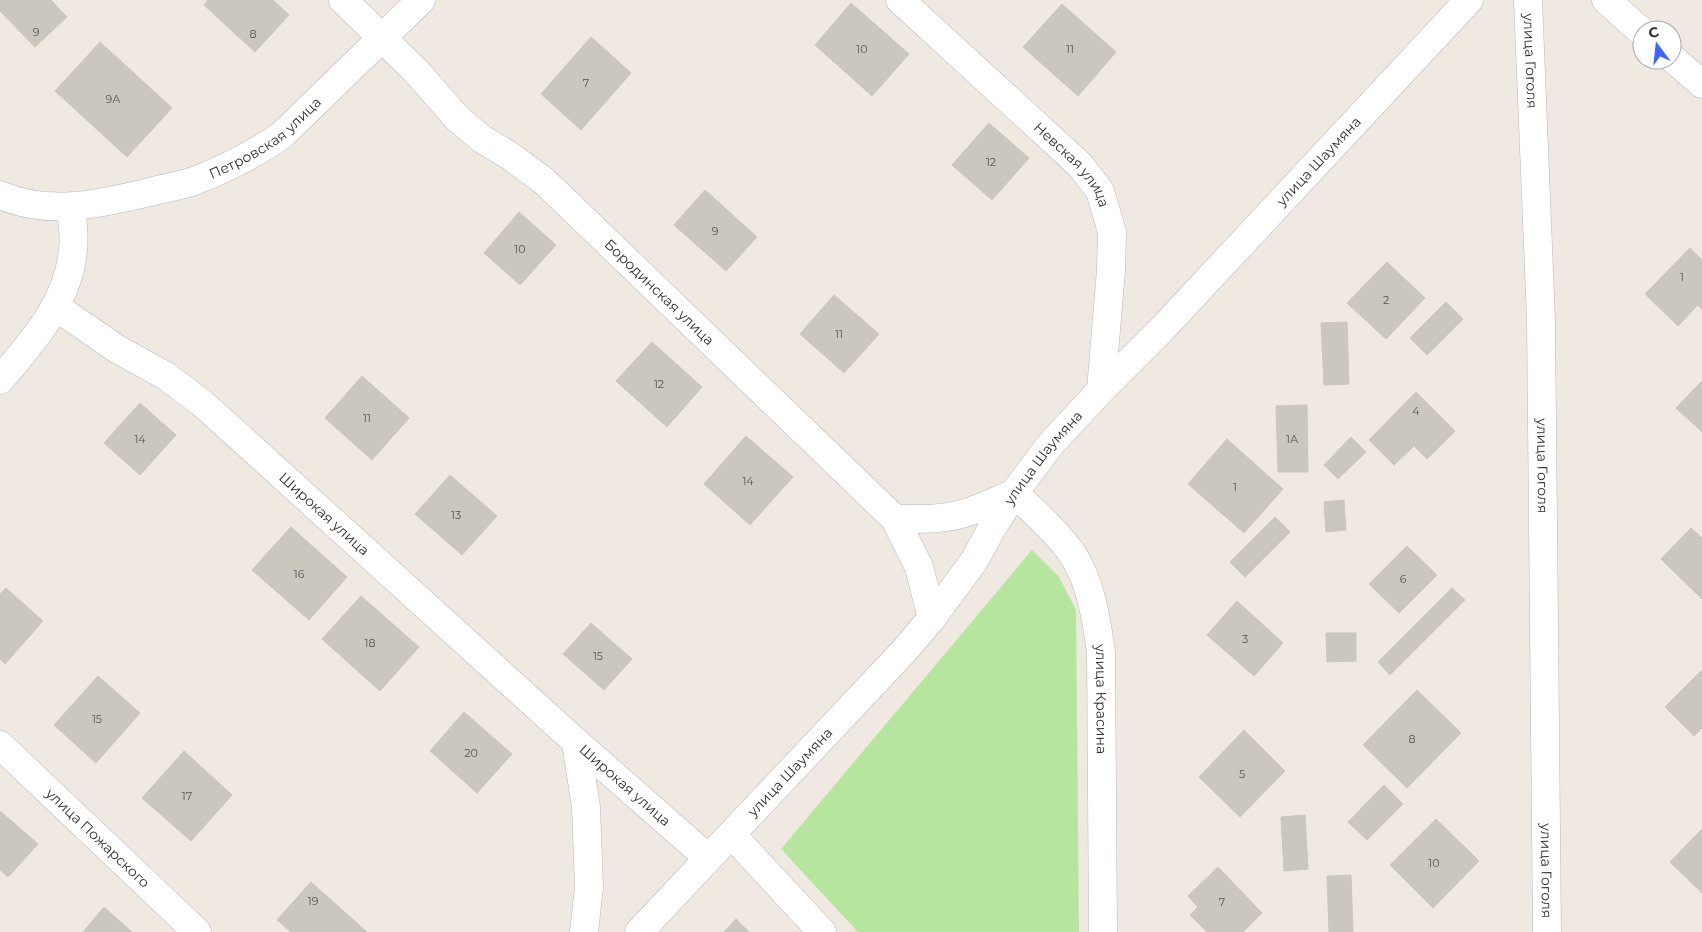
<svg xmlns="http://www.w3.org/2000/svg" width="1702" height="932" viewBox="0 0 1702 932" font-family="Montserrat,sans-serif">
<rect width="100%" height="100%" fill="#efe9e1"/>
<path fill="#b6e59e" d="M1032,550L1059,577L1076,610L1079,932H858L781,849Z"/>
<path fill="#cbc7bf" stroke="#cbc5ba" d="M0,0H51L67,17L35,47L0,11Z
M208,0H273L289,15L255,52L204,5Z
M851,3L909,54L872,96L815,45Z
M1062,4L1116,52L1078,96L1023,47Z
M591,37L631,73L581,130L541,94Z
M100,42L172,108L127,157L55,91Z
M989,123L1029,158L992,200L952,165Z
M705,190L757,237L726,271L674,225Z
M519,212L556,245L520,285L484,253Z
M1690,248L1702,260V309L1698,305L1678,326L1645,294Z
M1387,262L1425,298L1386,339L1347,303Z
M834,295L879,334L844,373L800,334Z
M1446,302L1463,319L1427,355L1410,338Z
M1347,322L1349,384L1324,385L1321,323Z
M652,342L702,387L667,427L616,381Z
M362,376L409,418L372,460L325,418Z
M1702,381V432L1676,408Z
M1416,392L1455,431L1427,459L1414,446L1394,465L1369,440Z
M140,403L176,435L140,475L104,443Z
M1307,405L1308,472H1278L1276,406Z
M746,436L793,477L750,525L704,484Z
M1351,437L1366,452L1338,479L1324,465Z
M1227,439L1283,489L1244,533L1188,484Z
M450,475L497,516L462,555L415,514Z
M1344,500L1346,530L1326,532L1324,502Z
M1275,517L1290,532L1245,577L1230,562Z
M291,527L347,577L309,620L252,570Z
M1691,528L1702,538V599L1661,559Z
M1407,546L1437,575L1399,613L1369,584Z
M6,588L43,621L5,664L0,659V594Z
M1452,588L1465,600L1390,675L1378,662Z
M361,596L419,647L380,691L322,639Z
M1237,601L1283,643L1254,676L1207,635Z
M591,623L632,659L604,690L563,654Z
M1326,633H1356V661L1327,662Z
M1702,670V728L1694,736L1665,707Z
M98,676L140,713L96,763L54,725Z
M1417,690L1461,733L1407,788L1363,745Z
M464,712L512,754L477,793L430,751Z
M1244,730L1285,771L1240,817L1199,777Z
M184,751L232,795L191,841L142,798Z
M1384,785L1403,804L1367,840L1348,822Z
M0,811L38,844L8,877L0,870Z
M1305,815L1308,869L1284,871L1281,817Z
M1436,819L1479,861L1433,908L1390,865Z
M1702,829V893L1670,862Z
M1218,867L1262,913L1243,932H1207L1190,915L1198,907L1188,896Z
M1351,875L1353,932H1329L1327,876Z
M311,882L367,932H291L277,920Z
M104,907L132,932H83Z
M736,919L749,932H724Z"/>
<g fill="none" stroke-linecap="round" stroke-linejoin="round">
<g stroke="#b4b7c1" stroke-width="29">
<g id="minor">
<path id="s1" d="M343,0L416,71L457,118L482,139L510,156L544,181L895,519L919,567L932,618"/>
<path id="s2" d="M900,0L1080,165L1100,191L1112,232L1111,270L1101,390"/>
<path id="s3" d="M1528,0L1541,320L1547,932"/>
<path d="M1606,0L1642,32"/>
<path d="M1672,58L1702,84"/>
<path id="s4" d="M0,195C49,216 100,204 150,192C164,188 180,186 194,181C225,169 255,154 282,135L421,0"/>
<path id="s5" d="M56,307L117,349L166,376L202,403L576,742L708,858"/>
<path d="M0,380C33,341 69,302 73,249C75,235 72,221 71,207"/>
<path id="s6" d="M895,519C920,519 947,520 971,511C986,506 1000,499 1014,493C1034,512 1055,530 1071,552C1091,581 1096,618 1101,652L1103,932"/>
<path d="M576,742L586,807L589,887L584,932"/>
<path id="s7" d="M0,745L197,932"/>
<path d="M732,835L822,932"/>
<path id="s8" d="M639,932L904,651L932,618L974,561L992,528L1014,493L1050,445L1101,390L1163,328L1469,0"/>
</g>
</g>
<use href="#minor" stroke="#fff" stroke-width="28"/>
</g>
<g text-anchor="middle" stroke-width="5" stroke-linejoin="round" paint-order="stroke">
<g font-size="11" fill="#555452">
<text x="36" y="36">9</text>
<text x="253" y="38">8</text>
<text x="862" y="53">10</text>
<text x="1070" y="53">11</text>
<text x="586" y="87">7</text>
<text x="113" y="103">9А</text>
<text x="991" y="166">12</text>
<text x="715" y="235">9</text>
<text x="520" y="253">10</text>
<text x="1682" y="281">1</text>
<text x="1386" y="304">2</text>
<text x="839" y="338">11</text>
<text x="659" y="388">12</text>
<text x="1416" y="415">4</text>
<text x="367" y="422">11</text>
<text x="140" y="443">14</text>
<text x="1292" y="443">1А</text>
<text x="748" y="485">14</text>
<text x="1235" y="491">1</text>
<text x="456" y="519">13</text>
<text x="299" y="578">16</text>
<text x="1403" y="583">6</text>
<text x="1245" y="643">3</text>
<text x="370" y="647">18</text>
<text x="598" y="660">15</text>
<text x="97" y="723">15</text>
<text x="1412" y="743">8</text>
<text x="471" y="757">20</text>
<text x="1242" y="778">5</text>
<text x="187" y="800">17</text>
<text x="1434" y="867">10</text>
<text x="313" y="905">19</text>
<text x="1222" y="906">7</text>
</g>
<g font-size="14" fill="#2e2e2e" stroke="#fff">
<text dy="5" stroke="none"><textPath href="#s3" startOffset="61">улица Гоголя</textPath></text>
<text dy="5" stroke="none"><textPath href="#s4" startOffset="282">Петровская улица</textPath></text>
<text dy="5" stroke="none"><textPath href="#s8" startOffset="1030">улица Шаумяна</textPath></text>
<text dy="5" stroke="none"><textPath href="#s2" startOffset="239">Невская улица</textPath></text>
<text dy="5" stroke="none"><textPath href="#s1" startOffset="432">Бородинская улица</textPath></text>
<text dy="5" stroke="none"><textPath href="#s8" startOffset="625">улица Шаумяна</textPath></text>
<text dy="5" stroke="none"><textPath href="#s3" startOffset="466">улица Гоголя</textPath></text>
<text dy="5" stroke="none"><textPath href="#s5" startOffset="340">Широкая улица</textPath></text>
<text dy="5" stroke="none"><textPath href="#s6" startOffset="358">улица Красина</textPath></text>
<text dy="5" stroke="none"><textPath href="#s8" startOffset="220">улица Шаумяна</textPath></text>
<text dy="5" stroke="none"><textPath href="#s5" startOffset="745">Широкая улица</textPath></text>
<text dy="5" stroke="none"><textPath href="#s7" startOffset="135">улица Пожарского</textPath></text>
<text dy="5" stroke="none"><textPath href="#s3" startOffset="871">улица Гоголя</textPath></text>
</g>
</g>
<g transform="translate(1657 45) rotate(345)"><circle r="24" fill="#ffffff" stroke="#ababab"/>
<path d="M0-4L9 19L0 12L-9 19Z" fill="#4264fb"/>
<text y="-8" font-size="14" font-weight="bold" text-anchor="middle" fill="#2e2e2e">С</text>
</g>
</svg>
